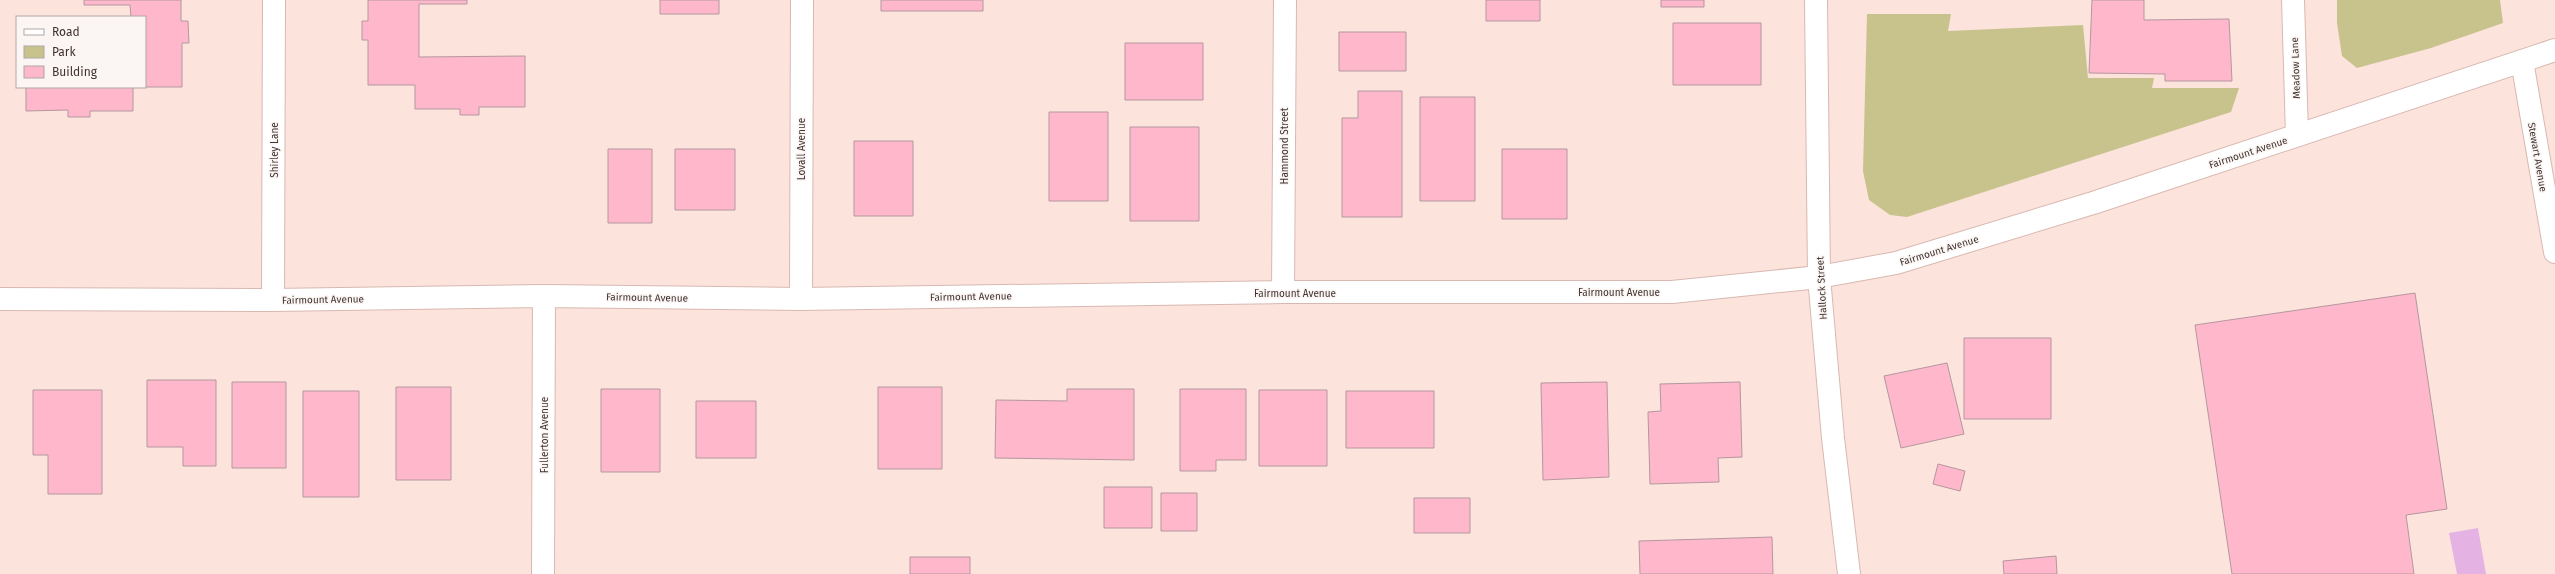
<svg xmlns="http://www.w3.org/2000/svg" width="2555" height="574" viewBox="0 0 2555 574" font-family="'Fira Sans',sans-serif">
<rect width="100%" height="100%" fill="#fce3dc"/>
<path fill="#c8c38d" d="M2337,0H2500L2503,23L2431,48L2357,68L2342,56L2337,23Z
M1867,14H1951L1948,31L2083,25L2088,78H2154L2152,88H2239L2231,112L1907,217L1890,215L1869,200L1863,171Z"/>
<path fill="#e4b3e4" d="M2478,528L2486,574H2457L2449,533Z"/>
<path fill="#ffb7cb" stroke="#b4979f" d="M84,0H181V21H188L189,43H182V87H133V111H90V117H68V110L26,111V87H145V17H131L130,5H84Z
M368,0H467V4H419V57L525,56V107H479V115H460V109H415V85H368V40H362V21H368Z
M660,0H719V14H660Z
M881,0H983V11H881Z
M1486,0H1540V21H1486Z
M1661,0H1704V7H1661Z
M2092,0H2144V20L2229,19L2232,81H2165V74L2089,73Z
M1673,23H1761V85H1673Z
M1339,32H1406V71H1339Z
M1125,43H1203V100H1125Z
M1358,91H1402V217H1342V118H1358Z
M1420,97H1475V201H1420Z
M1049,112H1108V201H1049Z
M1130,127H1199V221H1130Z
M854,141H913V216H854Z
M608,149H652V223H608Z
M675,149H735V210H675Z
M1502,149H1567V219H1502Z
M2415,293L2447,509L2406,515L2414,574H2232L2195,325Z
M1964,338H2051V419H1964Z
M1947,363L1964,434L1901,448L1884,376Z
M147,380H216V466H183V447H147Z
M232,382H286V468H232Z
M1607,382L1609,477L1543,480L1541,383Z
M1740,382L1742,457L1718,458L1719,482L1650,484L1648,412L1661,411L1660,384Z
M396,387H451V480H396Z
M878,387H942V469H878Z
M601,389H660V472H601Z
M1067,389H1134V460L995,458L996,400L1067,401Z
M1180,389H1246V460H1216V471H1180Z
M33,390H102V494H48V455H33Z
M1259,390H1327V466H1259Z
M303,391H359V497H303Z
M1346,391H1434V448H1346Z
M696,401H756V458H696Z
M1938,464L1965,471L1960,491L1933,484Z
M1104,487H1152V528H1104Z
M1161,493H1197V531H1161Z
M1414,498H1470V533H1414Z
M1772,537L1773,574H1640L1639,541Z
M2056,556L2057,574H2004L2003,561Z
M910,557H970V574H910Z"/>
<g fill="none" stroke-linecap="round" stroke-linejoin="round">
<g stroke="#d8b9b1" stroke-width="24">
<path id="minor" d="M1816,0L1819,277L1833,438L1849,574
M2293,0L2297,135
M2522,61L2555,252
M1283,292L1285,0
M801,299L802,0
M273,300L274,0
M543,574L544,296"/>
</g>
<g stroke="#d8b9b1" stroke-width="24">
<path id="major" d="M0,299L273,300L544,296L801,299L1283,292H1672L1819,277L1896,263L2093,203L2555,50"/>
</g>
<use href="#minor" stroke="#fff" stroke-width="22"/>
<use href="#major" stroke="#fff" stroke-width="22"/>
</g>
<g text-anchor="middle" stroke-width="3" stroke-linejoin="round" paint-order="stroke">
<g font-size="10" fill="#3f3330" stroke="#fbf5f3">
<text transform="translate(2295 68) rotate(-92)" y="4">Meadow Lane</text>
<text transform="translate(1284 146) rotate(-90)" y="4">Hammond Street</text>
<text transform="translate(801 149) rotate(-90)" y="4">Lovall Avenue</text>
<text transform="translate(274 150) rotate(-90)" y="4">Shirley Lane</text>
<text transform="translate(2248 152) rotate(-18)" y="4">Fairmount Avenue</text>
<text transform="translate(2538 157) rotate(80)" y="4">Stewart Avenue</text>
<text transform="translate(1939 250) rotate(-17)" y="4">Fairmount Avenue</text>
<text transform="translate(1821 288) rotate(-93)" y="4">Hallock Street</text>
<text x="1619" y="296">Fairmount Avenue</text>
<text x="1295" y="297">Fairmount Avenue</text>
<text transform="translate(971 296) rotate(-1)" y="4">Fairmount Avenue</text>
<text transform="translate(647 297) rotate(1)" y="4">Fairmount Avenue</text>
<text transform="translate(323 299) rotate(-1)" y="4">Fairmount Avenue</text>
<text transform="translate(544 435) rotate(-90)" y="4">Fullerton Avenue</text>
</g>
</g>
<rect x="16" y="16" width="130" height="72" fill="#fbf5f3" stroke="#b0a7a5"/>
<rect x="24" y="29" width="20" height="6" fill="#ffffff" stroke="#b0a7a5"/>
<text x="52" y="36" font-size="12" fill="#3f3330">Road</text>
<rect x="24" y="46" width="20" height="12" fill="#c8c38d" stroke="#b0a7a5"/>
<text x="52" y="56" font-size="12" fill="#3f3330">Park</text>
<rect x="24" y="66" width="20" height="12" fill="#ffb7cb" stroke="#b0a7a5"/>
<text x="52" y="76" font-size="12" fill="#3f3330">Building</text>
</svg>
